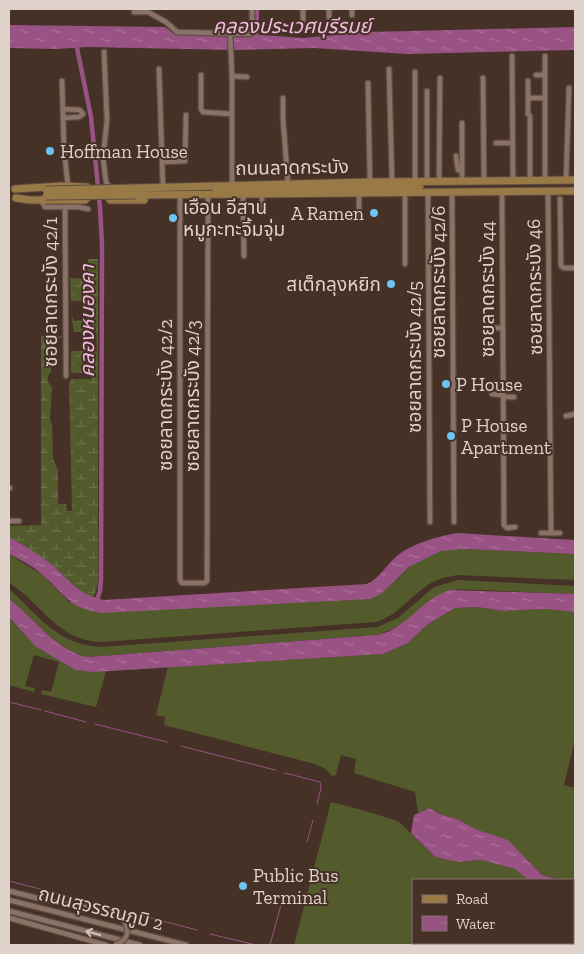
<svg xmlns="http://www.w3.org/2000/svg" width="584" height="954" viewBox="0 0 584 954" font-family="'Zilla Slab','Noto Sans Thai',serif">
<defs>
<pattern id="wetland-marsh" width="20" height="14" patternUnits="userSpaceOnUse" patternTransform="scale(1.25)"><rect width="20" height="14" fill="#535b2d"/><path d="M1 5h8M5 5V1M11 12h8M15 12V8" fill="none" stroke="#6b724a"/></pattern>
<pattern id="water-ripples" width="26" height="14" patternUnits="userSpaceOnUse" patternTransform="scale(1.25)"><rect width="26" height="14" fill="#985284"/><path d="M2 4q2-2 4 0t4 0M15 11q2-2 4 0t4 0" fill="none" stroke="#ab7299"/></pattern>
</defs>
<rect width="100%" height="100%" fill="#463126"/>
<path fill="#535b2d" d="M464,549L575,554V580L457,575C448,577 439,578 431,583C411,595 399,615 376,622L101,642C56,640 43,604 9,583V554L44,576L69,602L382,593C400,576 416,558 440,551C448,549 457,549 464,549Z
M458,580L575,586V594L457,589L398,627L377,635L88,657C55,651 35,618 9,599V589C39,616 58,645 101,647L377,627L398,618L434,587Z
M477,607L504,611L545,609L575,612V739L564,785L575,788V882L542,875L508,840L478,830L457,819L439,814L430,808L418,813L415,792L354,773L356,759L341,755L336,775L332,776L326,769L315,764L164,725L165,717L156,715L168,667L383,654L408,643L428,624L455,608Z
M9,617L35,646L75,670L106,671L96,707L41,694L42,690L51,692L59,662L34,655L25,686L35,688L34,692L9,685Z
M331,802L362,810L398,821L435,857L458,862L482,860L515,869L528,880H413V943H573V896L575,900V945H294Z"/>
<path fill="url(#wetland-marsh)" d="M88,259H98V583L94,597C76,592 66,576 51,565C38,554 24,545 9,537V526L41,525V336H62L48,349L47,357L51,366V372L48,376V382L52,387L50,419L52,425L53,459L58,470V504H66L67,511H72L69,384L71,379H91L92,373H71V351H97L96,332H74L71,314L74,321L94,320V301H71L70,278L87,279Z"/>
<path fill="url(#water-ripples)" d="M9,25L165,27L174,34L262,35L303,38L369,32L575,27V50L407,54L314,48L236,50L88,47L56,49L9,48Z
M457,533L575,540V554L465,549L441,551L409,567L382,593L371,599L103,613C69,608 68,598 45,577C36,568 21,560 9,554V537C24,545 39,554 52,565C73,583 75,592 103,600L367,584C380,578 387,564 398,555C415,542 437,537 457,533Z
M451,590L575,594V612L545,609L504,611L477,607L455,608L428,624L408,643L383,654L94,672L75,670L35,646L9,617V599C35,618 55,651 88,657L377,635C408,629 422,597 451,590Z
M430,808L439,814L457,819L478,830L508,840L542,875L561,880H528L515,869L482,860L458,862L435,857L411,833L414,815Z"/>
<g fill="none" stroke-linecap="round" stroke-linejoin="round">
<path stroke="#985284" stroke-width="1" d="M9,702L41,710
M45,711L86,722
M95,724L167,742
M181,746L275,770
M285,773L320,782L321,788L317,804
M307,842L313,820
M9,881L125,911
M144,916L197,930
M210,934L256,945
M270,945L284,894"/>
<path stroke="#985284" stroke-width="4.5" d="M256,40L257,9
M76,43L91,117L100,207L102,245L101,579L100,591L96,603"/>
<g stroke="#5e4d44" stroke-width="7">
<path id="minor" d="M303,9V20
M329,9V17
M352,9V15
M134,12H148L166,22L177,32L250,34L252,32V9
M230,33L232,76V185
M104,52L107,120L103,158L106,182L109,186
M512,56L513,180
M545,56V180
M159,69L163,188
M389,69L392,181
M415,72V181
M201,75V109L203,112L232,114
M536,75H545
M232,76L247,77
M483,78L484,180
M62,81L64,150L68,186
M528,81V114
M368,83L370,182
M283,98V119L288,184
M528,98H545
M63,109L80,110L83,114L79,117L63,118
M496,143H512
M456,156L458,170L462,171
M162,162L185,161L186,115
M439,180L440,78
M462,180V123
M530,180V116
M566,180L569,88
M427,181V91
M502,191L504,525L507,528L515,527
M548,191L551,533
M428,192L430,522
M452,192L454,522
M359,193V214
M405,193V264
M243,195L244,256
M262,195V210
M180,196V580L182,583H204L207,581L208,196
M560,199L561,266L564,268H575
M41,200L45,207H78L88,209
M65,207L66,376
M490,328H502
M492,394L503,395
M503,397H514
M566,416L575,414
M9,488H10
M9,521H19
M541,533H560
M9,891L41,899
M9,900L186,945
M9,911L140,945
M9,918L106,945"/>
</g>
<g stroke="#5e4d44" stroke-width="9">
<path id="primary" d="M136,188L370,182L575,180
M15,189L62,186L87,187V198L85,200H30L16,198
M216,189L364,188L420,186
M109,190V198L110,200H144
M136,195L575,191"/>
</g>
<use href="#minor" stroke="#8b7266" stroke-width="4.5"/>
<use href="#primary" stroke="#997946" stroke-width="7"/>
<g stroke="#5e4d44" stroke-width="7" stroke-linecap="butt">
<path id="minor-bridge" d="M41,899L110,912C129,917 135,938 115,945"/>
</g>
<g stroke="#5e4d44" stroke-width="9" stroke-linecap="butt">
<path id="primary-bridge" d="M46,190L136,188
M46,196L136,195"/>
</g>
<use href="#minor-bridge" stroke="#8b7266" stroke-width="4.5"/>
<use href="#primary-bridge" stroke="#997946" stroke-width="7"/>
</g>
<defs><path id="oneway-shaft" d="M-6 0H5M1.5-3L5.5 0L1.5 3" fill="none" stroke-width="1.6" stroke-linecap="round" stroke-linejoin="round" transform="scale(1.25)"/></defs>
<use stroke="#d2c4bc" href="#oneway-shaft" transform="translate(93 933) rotate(-165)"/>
<g fill="#6cc3f2" stroke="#463126" stroke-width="2">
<circle cx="50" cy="151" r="5"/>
<circle cx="374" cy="213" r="5"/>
<circle cx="173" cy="218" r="5"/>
<circle cx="391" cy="284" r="5"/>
<circle cx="446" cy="384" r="5"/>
<circle cx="451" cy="436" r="5"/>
<circle cx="243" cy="886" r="5"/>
</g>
<g text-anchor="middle" stroke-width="4" stroke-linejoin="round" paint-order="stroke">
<g font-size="19" fill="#dfd2cb" stroke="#463126" text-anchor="start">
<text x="60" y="158">Hoffman House</text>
<text x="183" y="214">เฮือน อีสาน<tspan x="183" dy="22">หมูกะทะจิ้มจุ่ม</tspan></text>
<text x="364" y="220" text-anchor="end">A Ramen</text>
<text x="381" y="291" text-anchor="end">สเต็กลุงหยิก</text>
<text x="456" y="391">P House</text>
<text x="461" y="432">P House<tspan x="461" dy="22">Apartment</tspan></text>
<text x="253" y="882">Public Bus<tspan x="253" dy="22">Terminal</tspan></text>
</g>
<g font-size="19" fill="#dfd2cb" stroke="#463126">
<text transform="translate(292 167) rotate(-1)" y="7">ถนนลาดกระบัง</text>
<text transform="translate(438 282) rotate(-90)" y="7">ซอยลาดกระบัง 42/6</text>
<text transform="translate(534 287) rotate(-91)" y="7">ซอยลาดกระบัง 46</text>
<text transform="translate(487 289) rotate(-90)" y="7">ซอยลาดกระบัง 44</text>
<text transform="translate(50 292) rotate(-90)" y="7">ซอยลาดกระบัง 42/1</text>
<text transform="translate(414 357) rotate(-90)" y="7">ซอยลาดกระบัง 42/5</text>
<text transform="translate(165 395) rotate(-90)" y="7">ซอยลาดกระบัง 42/2</text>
<text transform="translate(192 396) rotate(-90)" y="7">ซอยลาดกระบัง 42/3</text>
<text transform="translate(101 908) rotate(14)" y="7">ถนนสุวรรณภูมิ 2</text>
</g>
<g font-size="20" font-style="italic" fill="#f4b8e1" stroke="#463126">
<text x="292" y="33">คลองประเวศบุรีรมย์</text>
<text transform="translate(87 321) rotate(-90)" y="7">คลองหนองคา</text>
</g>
</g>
<rect width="584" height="954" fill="none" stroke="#dfd2cb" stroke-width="20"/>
<rect x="412" y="879" width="162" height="65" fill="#463126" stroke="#837168"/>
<rect x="422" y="895" width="25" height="8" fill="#997946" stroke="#837168"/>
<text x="456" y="904" font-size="15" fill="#dfd2cb">Road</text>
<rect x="422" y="916" width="25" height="15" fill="url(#water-ripples)" stroke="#837168"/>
<text x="456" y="929" font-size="15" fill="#dfd2cb">Water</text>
</svg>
